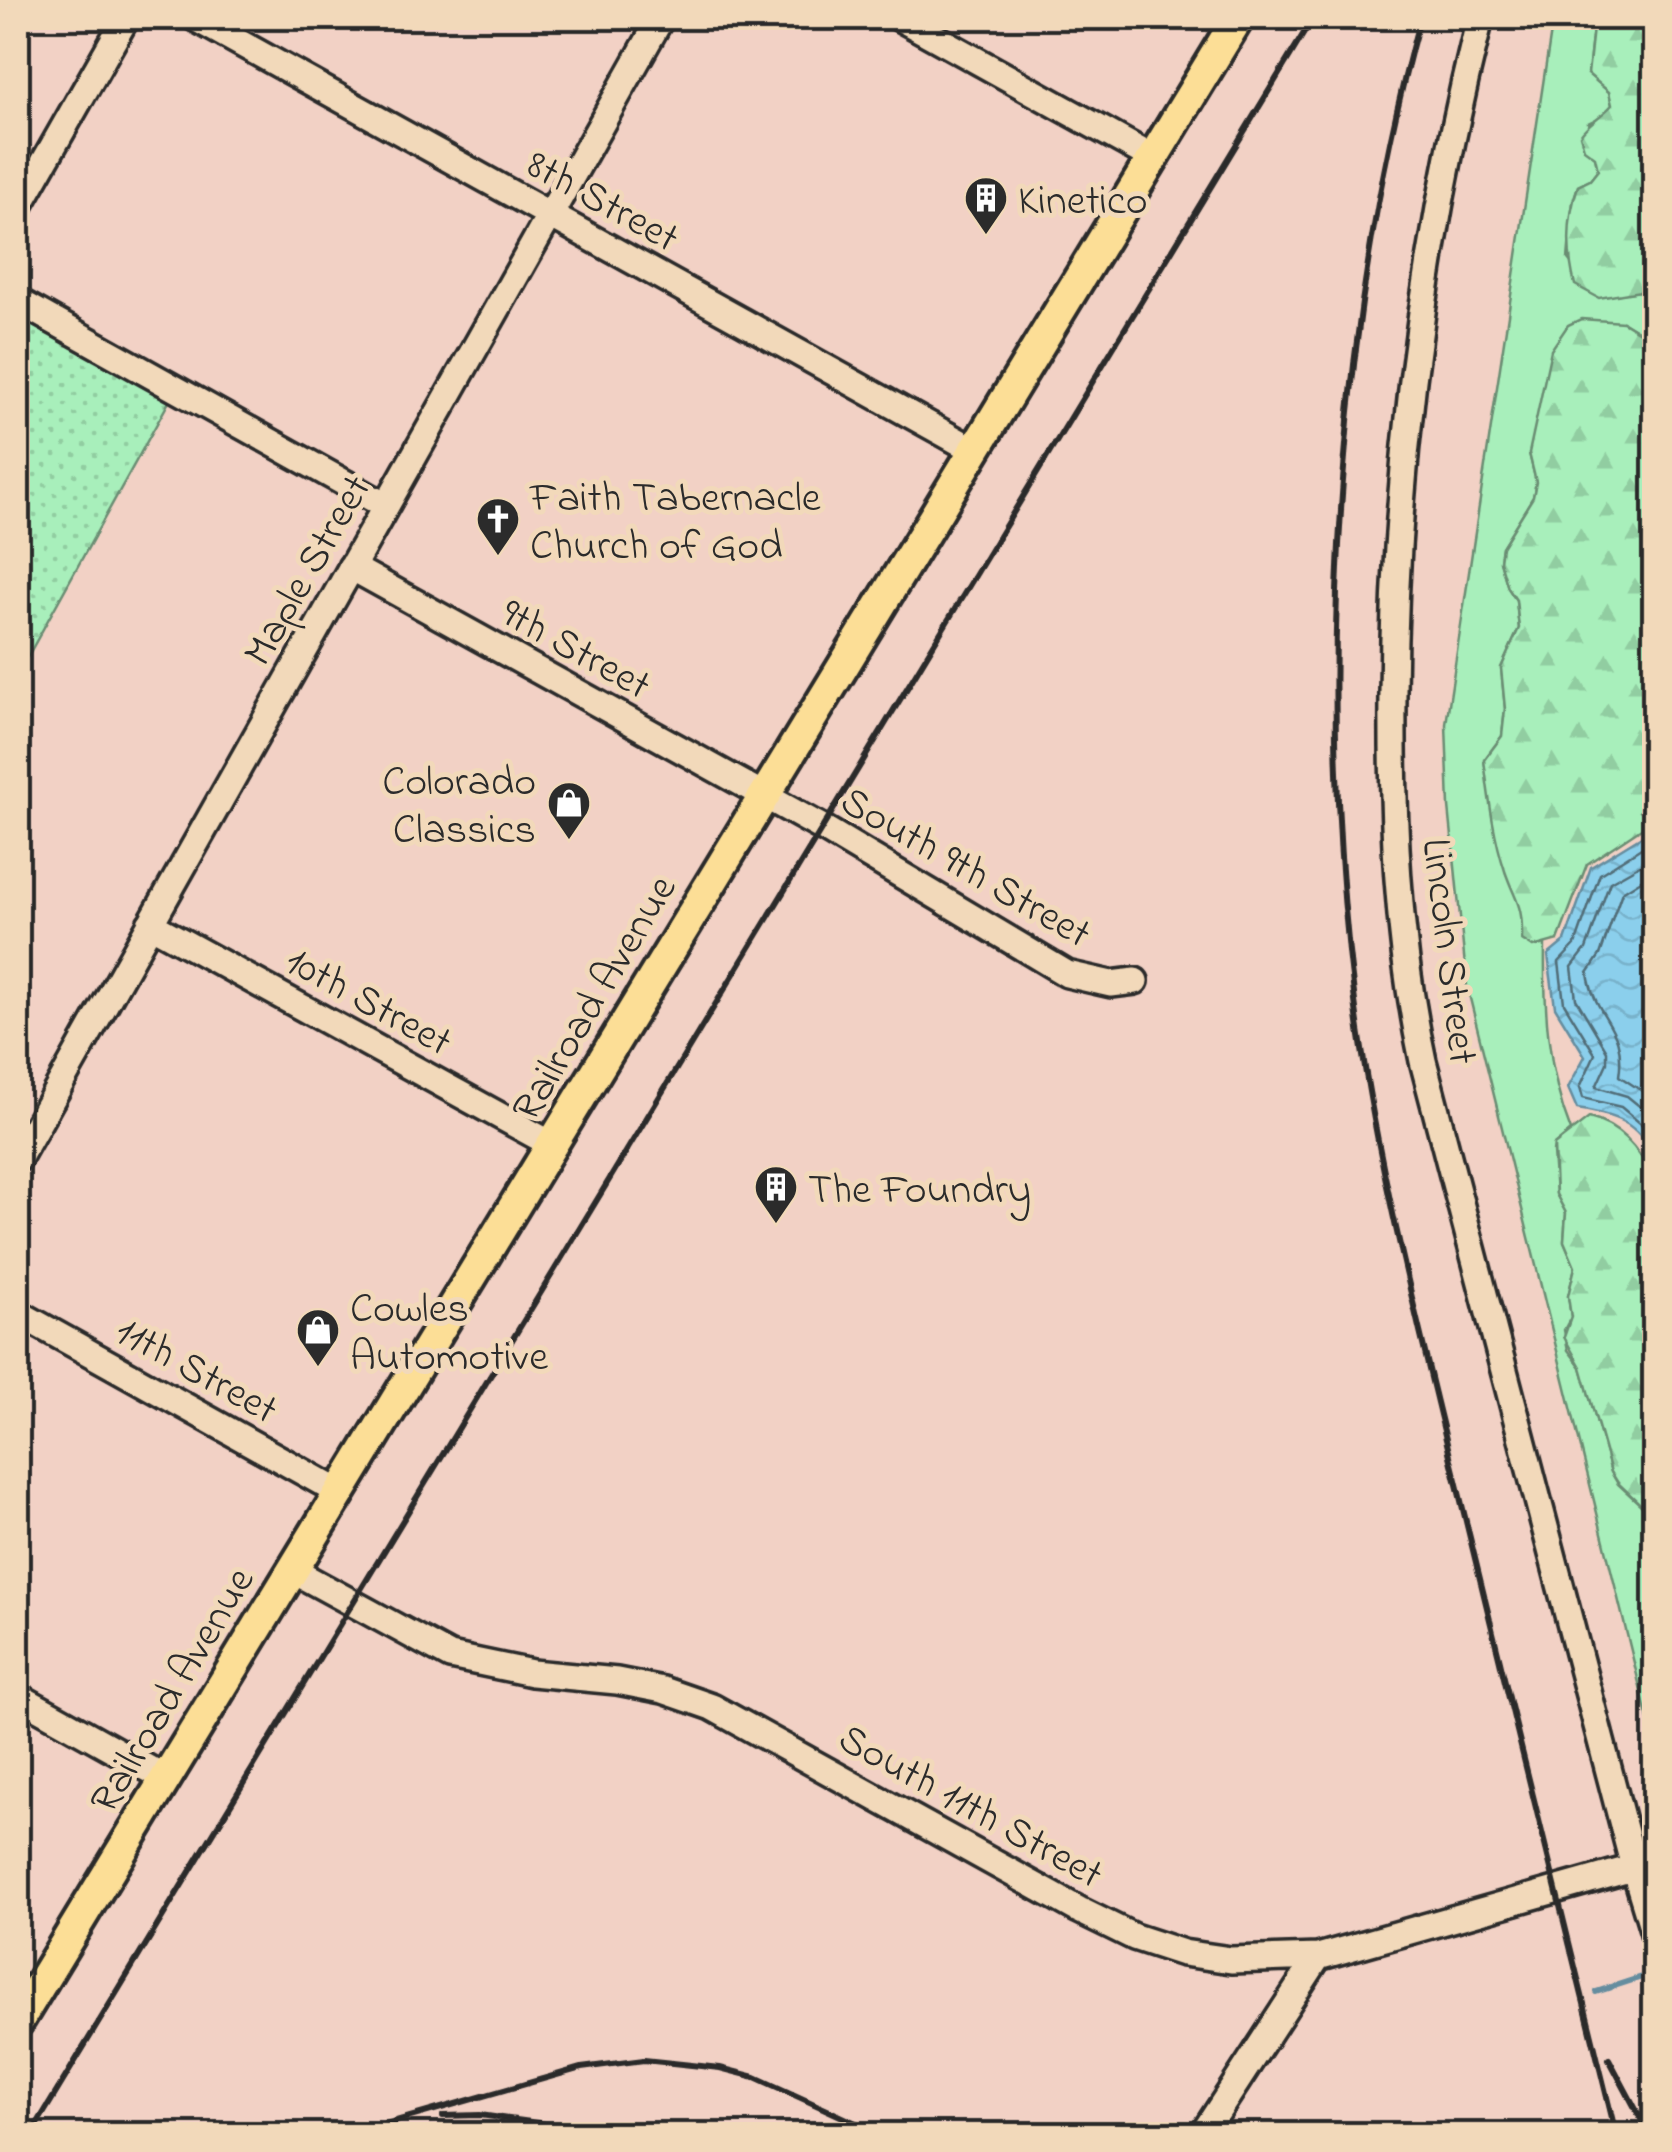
<svg xmlns="http://www.w3.org/2000/svg" width="1672" height="2152" viewBox="0 0 1672 2152" font-family="'Indie Flower',sans-serif">
<defs>
<pattern id="forest-firs" width="22" height="20" patternUnits="userSpaceOnUse" patternTransform="scale(2.5)"><rect width="22" height="20" fill="#a8efbb"/><path d="M5 1l3.5 6h-7zM16 11l3.5 6h-7z" fill="#91cda1"/></pattern>
<pattern id="park-dots" width="8" height="8" patternUnits="userSpaceOnUse" patternTransform="scale(2.5)"><rect width="8" height="8" fill="#a8efbb"/><path d="M2 2h.1M6 6h.1" fill="none" stroke="#91cda1" stroke-width="1.8" stroke-linecap="round"/></pattern>
<pattern id="water-waves" width="16" height="10" patternUnits="userSpaceOnUse" patternTransform="scale(2.5)"><rect width="16" height="10" fill="#8bcfec"/><path d="M0 5q4-4 8 0t8 0" fill="none" stroke="#78b2cb"/></pattern>
</defs>
<rect width="100%" height="100%" fill="#f2d1c5"/>
<filter id="ink" filterUnits="userSpaceOnUse"><feTurbulence type="fractalNoise" baseFrequency=".01" numOctaves="2"/><feDisplacementMap in="SourceGraphic" scale="20" xChannelSelector="R" yChannelSelector="G"/><feConvolveMatrix kernelMatrix="1 2 1 2 8 2 1 2 1" color-interpolation-filters="sRGB"/></filter>
<g filter="url(#ink)">
<path fill="#a8efbb" stroke="#6a8d73" stroke-width="2.5" d="M1553,18H1594L1588,74L1609,92L1612,105L1601,117L1588,123L1598,170L1590,180L1578,186L1573,201L1568,259L1599,297L1640,291L1654,297V341L1623,322L1529,453L1536,482L1533,497L1502,547L1500,561L1508,588L1516,600L1519,629L1501,668L1505,709L1502,736L1484,760L1506,873L1523,910L1522,939L1533,947L1545,944C1544,1007 1547,1071 1571,1131L1554,1145L1553,1152L1556,1194L1566,1213L1564,1241L1575,1267L1568,1296L1571,1317L1564,1330L1568,1350L1581,1367L1611,1472L1618,1484L1654,1517V1744L1467,986L1449,807L1446,724Z"/>
<path fill="url(#forest-firs)" stroke="#6a8d73" stroke-width="2.5" d="M1594,18H1654V297L1640,291L1599,298L1575,285C1567,253 1567,218 1578,186L1590,180L1598,170L1595,157L1584,149L1580,135C1589,122 1601,117 1612,105L1609,92L1588,74Z
M1581,319L1623,322L1654,341V804L1647,801L1640,811L1652,821L1587,864L1558,940L1533,947L1522,940C1523,903 1516,903 1505,871C1493,835 1489,798 1484,760L1502,736L1505,709L1501,668L1519,628L1516,600L1508,588L1500,561L1502,547L1533,497L1536,482L1529,453L1551,350L1568,325Z
M1589,1118C1622,1126 1641,1151 1654,1181V1517L1618,1483L1611,1472L1581,1367L1564,1337L1571,1317L1568,1296L1575,1267L1564,1241L1566,1213L1556,1194L1554,1145Z"/>
<path fill="url(#park-dots)" stroke="#6a8d73" stroke-width="2.5" d="M18,301L176,389L18,674Z"/>
<path fill="url(#water-waves)" stroke="#658d9f" stroke-width="2.5" d="M1648,832L1654,837V1157C1637,1121 1614,1115 1577,1109L1568,1088L1585,1056L1555,1007L1548,955L1565,941L1591,867Z"/>
<g fill="none" stroke-linecap="round" stroke-linejoin="round">
<path stroke="#516d78" stroke-width="2.5" d="M1654,844L1646,845L1600,874L1575,945L1559,962L1564,1003L1595,1054L1580,1087L1583,1098L1621,1107L1654,1135
M1654,857L1610,882L1586,949L1572,967L1576,999L1607,1051V1063L1596,1087L1627,1096L1654,1118
M1654,872L1622,892L1600,955L1588,973C1594,1019 1627,1025 1619,1076L1654,1099"/>
<path stroke="#658d9f" stroke-width="6" d="M1596,1992L1642,1977"/>
<g stroke="#2b2b2b" stroke-width="32">
<path id="minor" d="M195,18L974,450
M900,18L1153,158
M1480,18C1425,238 1395,464 1393,692C1392,815 1397,941 1423,1061L1634,1867L1654,1933
M18,208L126,18
M18,301L386,506
M351,567L821,827L1067,974L1111,984L1135,981
M150,924L551,1144
M18,1159L661,18
M18,1313L339,1492
M292,1570L450,1656L532,1673L617,1681L663,1690L712,1707L1079,1910L1134,1937L1183,1953L1231,1960L1318,1957L1654,1862
M18,1696L165,1778
M1203,2134L1318,1957"/>
</g>
<g stroke="#2b2b2b" stroke-width="38">
<path id="major" d="M18,2021L1238,18"/>
</g>
<use href="#minor" stroke="#f2d9ba" stroke-width="25"/>
<use href="#major" stroke="#fcde96" stroke-width="30"/>
<path stroke="#2b2b2b" stroke-width="6" d="M1420,18C1340,312 1318,650 1349,952C1368,1128 1412,1300 1454,1472C1507,1693 1563,1914 1616,2134
M1609,2059L1649,2134
M443,2116L480,2115L617,2134
M31,2134L1313,18
M351,2134L581,2068L644,2060L720,2068L755,2077L880,2134
M413,2134H440"/>
</g>
</g>
<defs>
<g id="building-pin" transform="scale(2.25)"><path d="M0 17L-7.5 6A9.5 9.5 0 1 1 7.5 6Z" fill="#2b2b2b" stroke="#f2d9ba"/><path d="M-4-6H4V6H1V3H-1V6H-4ZM-2.5-4.3h1.7v1.8h-1.7ZM.8-4.3h1.7v1.8H.8ZM-2.5-1h1.7V.8h-1.7ZM.8-1h1.7V.8H.8Z" fill="#fff"/></g>
<g id="church-pin" transform="scale(2.25)"><path d="M0 17L-7.5 6A9.5 9.5 0 1 1 7.5 6Z" fill="#2b2b2b" stroke="#f2d9ba"/><path d="M-1.2-6h2.4v3.5h3.3v2.4h-3.3V6h-2.4V-.1h-3.3v-2.4h3.3Z" fill="#fff"/></g>
<g id="shop-pin" transform="scale(2.25)"><path d="M0 17L-7.5 6A9.5 9.5 0 1 1 7.5 6Z" fill="#2b2b2b" stroke="#f2d9ba"/><path d="M-5-2.5h2.3a2.7 3.5 0 0 1 5.4 0H5L5.5 6h-11ZM-1.5-2.5h3a1.5 2.3 0 0 0-3 0Z" fill="#fff"/></g>
</defs>
<g fill-rule="evenodd">
<use href="#building-pin" x="986" y="198"/>
<use href="#church-pin" x="498" y="519"/>
<use href="#shop-pin" x="569" y="803"/>
<use href="#building-pin" x="776" y="1187"/>
<use href="#shop-pin" x="318" y="1330"/>
</g>
<g text-anchor="middle" stroke-width="10" stroke-linejoin="round" paint-order="stroke">
<g font-size="42" fill="#2b2b2b" stroke="#f2d9ba" text-anchor="start">
<text x="1018" y="213">Kinetico</text>
<text x="530" y="510">Faith Tabernacle<tspan x="530" dy="48">Church of God</tspan></text>
<text x="536" y="794" text-anchor="end">Colorado<tspan x="536" dy="48">Classics</tspan></text>
<text x="808" y="1202">The Foundry</text>
<text x="350" y="1321">Cowles<tspan x="350" dy="48">Automotive</tspan></text>
</g>
<g font-size="42" fill="#2b2b2b" stroke="#f2d9ba">
<text transform="translate(604 199) rotate(29)" y="15">8th Street</text>
<text transform="translate(305 569) rotate(-60)" y="15">Maple Street</text>
<text transform="translate(577 647) rotate(29)" y="15">9th Street</text>
<text transform="translate(967 865) rotate(30)" y="15">South 9th Street</text>
<text transform="translate(1452 951) rotate(83)" y="15">Lincoln Street</text>
<text transform="translate(592 997) rotate(-59)" y="15">Railroad Avenue</text>
<text transform="translate(370 999) rotate(29)" y="15">10th Street</text>
<text transform="translate(198 1368) rotate(29)" y="15">11th Street</text>
<text transform="translate(170 1689) rotate(-59)" y="15">Railroad Avenue</text>
<text transform="translate(972 1804) rotate(29)" y="15">South 11th Street</text>
</g>
</g>
<rect width="1672" height="2152" fill="none" stroke="#f2d9ba" stroke-width="60"/>
<rect x="30" y="30" width="1612" height="2092" fill="none" stroke="#2b2b2b" stroke-width="4" filter="url(#ink)"/>
</svg>
